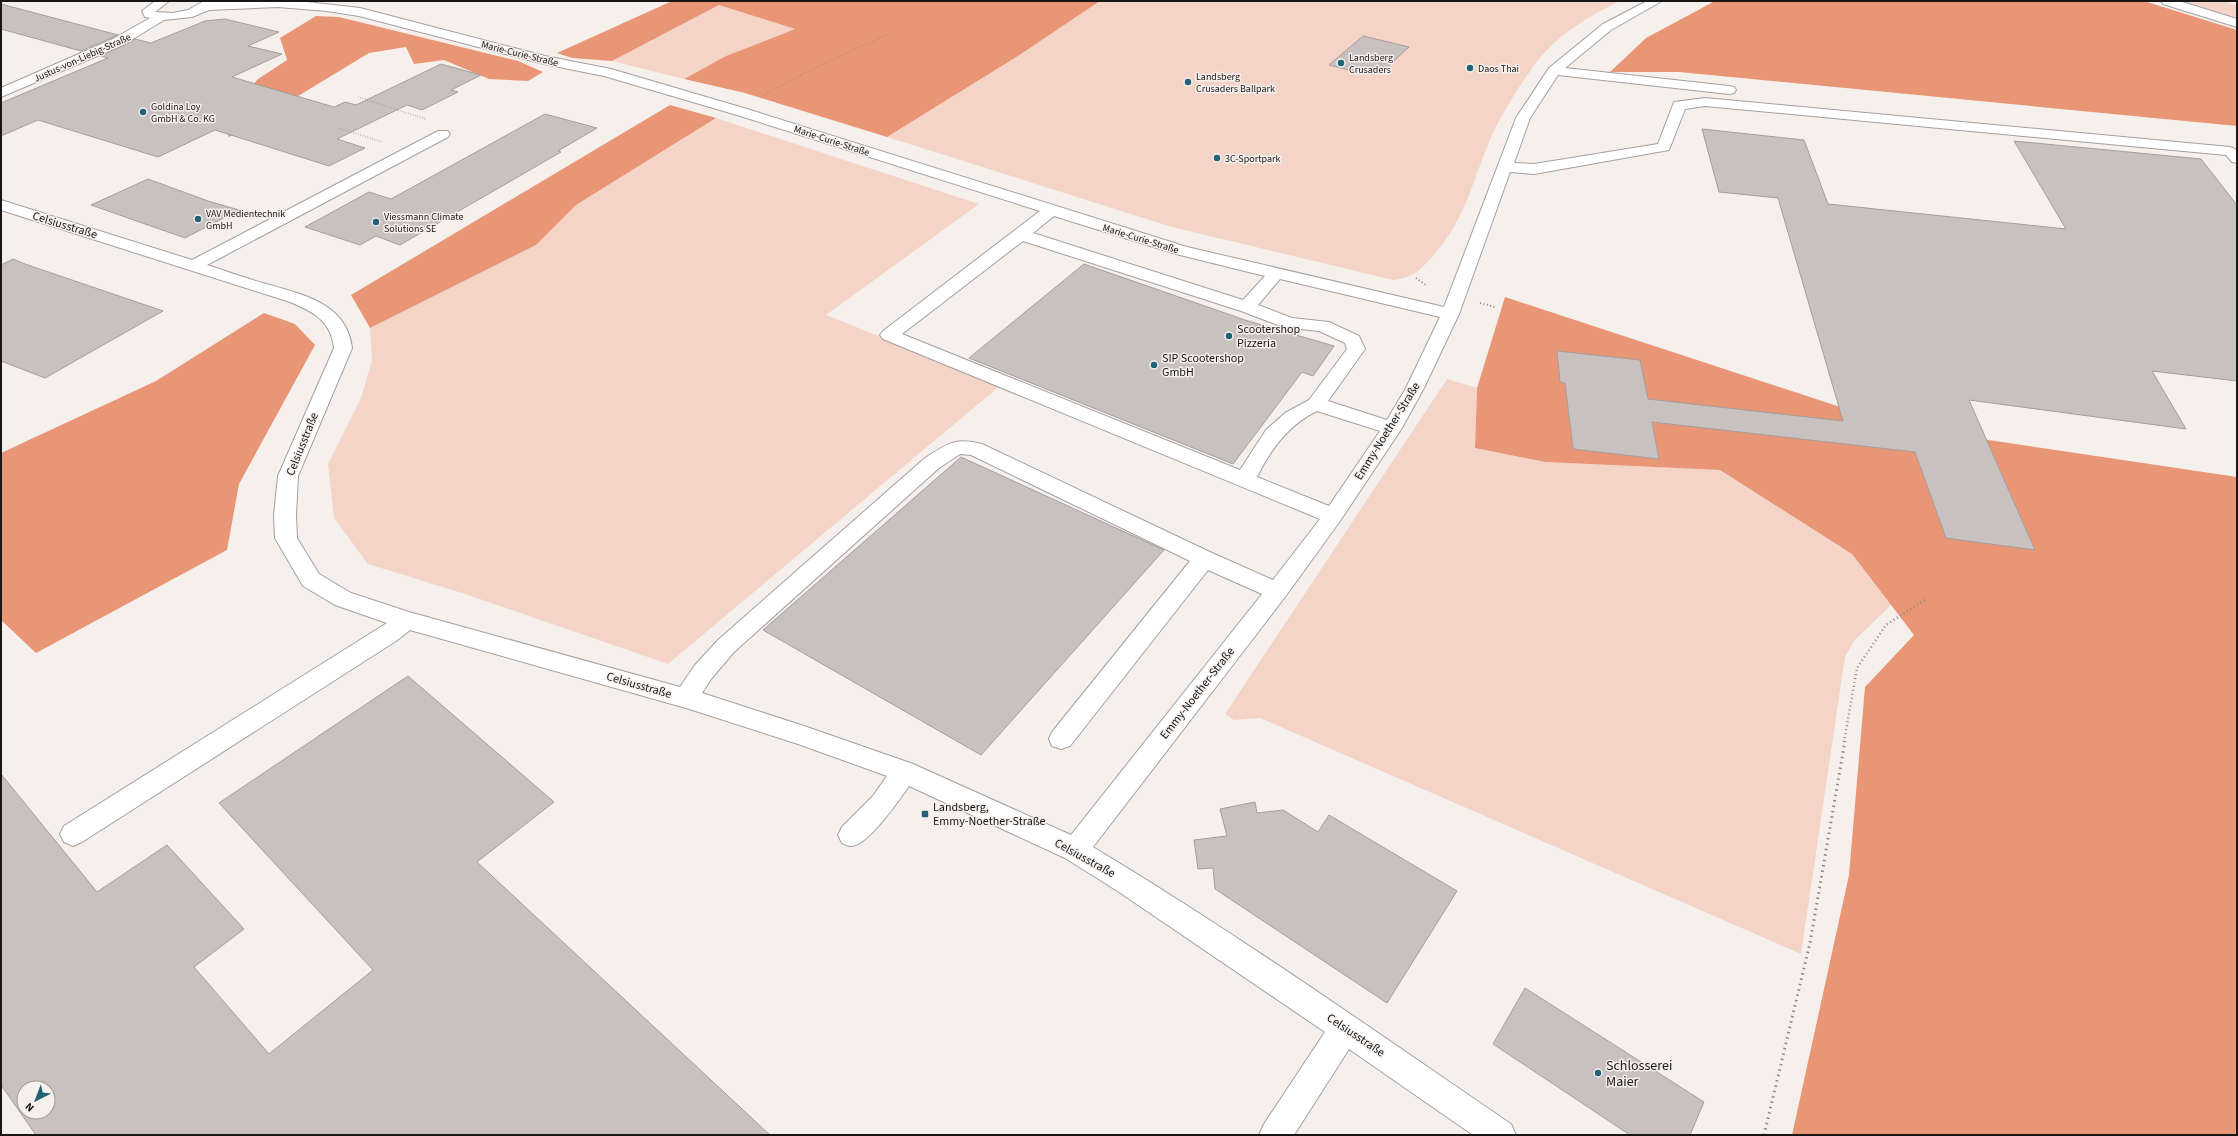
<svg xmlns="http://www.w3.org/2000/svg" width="2238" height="1136" viewBox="0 0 2238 1136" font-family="'Source Sans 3',sans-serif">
<rect width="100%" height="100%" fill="#f6f0ed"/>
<path fill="#f5d4c8" d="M1100,1H1620C1589,16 1557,35 1536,63C1522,82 1508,104 1497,125C1473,172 1471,214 1432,257C1418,272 1414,277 1393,280L1172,227L887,137L1018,56Z
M2181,1H2224L2237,5V18Z
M719,5L796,29L726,56L684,79L612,61Z
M716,118L979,204L826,315L1001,385L668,664L462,593L368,564L334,518L328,464L361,398L372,360L370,328L536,245L576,205Z
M1447,379L1477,388L1475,448L1545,462L1720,470L1852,554L1891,605L1854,641L1845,657L1801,954L1260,718L1234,720L1225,714Z"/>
<path fill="#e99677" d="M672,1H1100L1018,56L887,137L745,93L684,79L726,56L795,29L719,5L612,61L572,58L557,53Z
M1715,1H2144L2237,30V126L1679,72H1610L1646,38Z
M316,16L339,17L518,61L543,72L528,81L489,79L444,60L414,64L406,47L369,53L257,121L255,128L228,137L231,109L258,79L287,60L280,38Z
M670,105L716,118L576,205L536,245L370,328L351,295Z
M1505,297L1901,427L2237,477V1135H1792L1849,875L1865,687L1914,635L1852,554L1720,470L1545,462L1475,448L1477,388Z
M264,313L295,324L315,345L239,484L227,550L36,653L1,620V453L156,381Z"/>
<path fill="#c8c1bf" stroke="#a49e9b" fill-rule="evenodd" d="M1,4L118,35L81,51L1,29Z
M225,19L279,32L248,46L282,54L232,77L334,107L345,102L356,105L441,64L481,75L451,90L458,92L422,110L407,105L337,139L365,148L329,166L215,130L158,157L38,120L1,136V103L108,58L100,56L135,39L151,43L205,21Z
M1363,36L1409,47L1382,72L1367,68L1361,73L1329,65Z
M545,114L597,128L558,151L561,152L400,245L376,236L360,245L305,227L369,192L391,199Z
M1702,129L1804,140L1828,204L2066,229L2014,141L2201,159L2237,205V381L2152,371L2186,429L1969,400L2035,550L1946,538L1915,452L1652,422L1659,459L1573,449L1565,383L1560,382L1557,351L1640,360L1648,399L1843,421L1778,198L1719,192Z
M148,179L208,201L239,210L185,238L91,205Z
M13,259L25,264L163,311L45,378L1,361V265Z
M1084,264L1245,320L1334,346L1313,376L1302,372L1233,464L969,358Z
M961,457L1164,550L981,755L763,630Z
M408,676L554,802L477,862L770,1135H36L1,1085V774L97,892L167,845L244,929L194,967L269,1054L373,970L219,803ZM24,1088H48V1112H24Z
M1255,802L1257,813L1283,810L1318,832L1329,815L1457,891L1387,1003L1215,889L1213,868L1198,869L1194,840L1227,836L1220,809Z
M1525,988L1704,1102L1690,1135H1630L1493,1044Z"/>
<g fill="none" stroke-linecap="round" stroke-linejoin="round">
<g stroke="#a59f9d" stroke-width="2">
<path id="minor" d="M155,1H169L155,12L173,13L188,10L204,1H298L360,8L545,56L611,69L747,109L1187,247L1444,307L1516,118L1549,68L1603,24L1647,1H1662L1611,30L1565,68L1729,86L1734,87L1736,90L1734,93L1729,94L1558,75L1530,118L1514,163L1534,164L1658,144L1674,102L1705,98L2230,147L2237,150V163L2232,162L2226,155L1705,106L1685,109L1669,150L1534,174L1510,172L1459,314L1424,388L1402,428L1340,521L1285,597L1093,847C1236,933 1373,1030 1511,1124L1516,1135H1473L1349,1049L1294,1135H1259L1264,1124L1325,1032L1119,892L1065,858L909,786C900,799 867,847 851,846C848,846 844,844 842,843L838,835L842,827L873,796L887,776L798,744L686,708L410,630L396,641L82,842L73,846L64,842L60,834L64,826L387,623L335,605L303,586L275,538L274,515L278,476L334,348C331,321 314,312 290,302L1,210V200L192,260L438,131H448L450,134L448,137L207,265C226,271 244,278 263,283C300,294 347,302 352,348L298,476L296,515L297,538L319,574L351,593L409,612L680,687L695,665L718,640L925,458C947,444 955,437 982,444L1212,553L1273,580L1320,519L883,339L880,335L883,331L1040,211L737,115L604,76L544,64L359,16L327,11L278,7L209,10L192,17L164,20L123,45L1,97V88L113,39L150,18L145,17L142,11ZM1054,216L1176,254L1265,276L1243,300L1033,233ZM1023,241L1241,311L1283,327L1319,331L1345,343L1347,349L1309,400L1285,413L1266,430L1240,470L902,334ZM1280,279L1440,317L1406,388L1387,420L1328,401L1365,349L1359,336L1329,322L1292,318L1258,305ZM1317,411L1380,431L1329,506L1257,477C1271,449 1288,425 1317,411ZM960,454L971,455L1190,561L1052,732L1049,739L1052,746L1061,749L1070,746L1208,570L1262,594L1071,835L913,764L804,726L702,693L711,679L734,652L939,468Z
M2161,1H2179L2237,19V27L2163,4Z"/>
</g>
<path stroke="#8d8987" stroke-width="1.5" stroke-dasharray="0.5 2" stroke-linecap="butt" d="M358,97L426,119
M761,97L802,74L890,33
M339,128L382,142"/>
<path stroke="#8d8987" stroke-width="2" stroke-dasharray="1 2.5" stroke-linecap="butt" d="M1416,278L1426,285
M1480,303L1495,307"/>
<path stroke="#8d8987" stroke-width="2.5" stroke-dasharray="1 3" stroke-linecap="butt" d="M1844,742L1857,668L1886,625L1926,599"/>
<path stroke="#8d8987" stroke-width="3" stroke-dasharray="1.5 4" stroke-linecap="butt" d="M1764,1135L1810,943L1845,741"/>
<use href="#minor" fill="#fff" fill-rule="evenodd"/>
</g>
<g fill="#206276" stroke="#f6f0ed" stroke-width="1.5">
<circle cx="1341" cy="63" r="4"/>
<circle cx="1470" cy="68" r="4"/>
<circle cx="1188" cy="82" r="4"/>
<circle cx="143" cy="112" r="4"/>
<circle cx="1217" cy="158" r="4"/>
<circle cx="198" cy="219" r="4"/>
<circle cx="376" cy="222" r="4"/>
<circle cx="1229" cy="336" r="4"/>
<circle cx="1154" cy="365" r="4"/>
<rect x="921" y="810" width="8" height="8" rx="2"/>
<circle cx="1598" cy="1073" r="4"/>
</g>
<g text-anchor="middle" stroke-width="3" stroke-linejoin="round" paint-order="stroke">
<g font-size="10" fill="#191716" stroke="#f6f0ed">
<text transform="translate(520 53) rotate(14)" y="4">Marie-Curie-Straße</text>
<text transform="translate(82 57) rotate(-24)" y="4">Justus-von-Liebig-Straße</text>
<text transform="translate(832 140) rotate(18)" y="4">Marie-Curie-Straße</text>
<text transform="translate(1141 238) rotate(17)" y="4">Marie-Curie-Straße</text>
</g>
<g font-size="10" fill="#191716" stroke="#f6f0ed" text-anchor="start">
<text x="1349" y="61">Landsberg<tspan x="1349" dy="12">Crusaders</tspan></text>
<text x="1478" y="72">Daos Thai</text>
<text x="1196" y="80">Landsberg<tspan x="1196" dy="12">Crusaders Ballpark</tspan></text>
<text x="151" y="110">Goldina Loy<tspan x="151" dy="12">GmbH &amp; Co. KG</tspan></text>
<text x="1225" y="162">3C-Sportpark</text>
<text x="206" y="217">VAV Medientechnik<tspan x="206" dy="12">GmbH</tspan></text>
<text x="384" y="220">Viessmann Climate<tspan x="384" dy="12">Solutions SE</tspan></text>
</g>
<g font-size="12" fill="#191716" stroke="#f6f0ed">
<text transform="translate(65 225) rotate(17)" y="4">Celsiusstraße</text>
<text transform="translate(1387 431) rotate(-58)" y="4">Emmy-Noether-Straße</text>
<text transform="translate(302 444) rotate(-68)" y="4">Celsiusstraße</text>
<text transform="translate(639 685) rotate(16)" y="4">Celsiusstraße</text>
<text transform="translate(1197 693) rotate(-52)" y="4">Emmy-Noether-Straße</text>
<text transform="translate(1085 858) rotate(29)" y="4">Celsiusstraße</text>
<text transform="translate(1356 1035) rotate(34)" y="4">Celsiusstraße</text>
</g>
<g font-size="12" fill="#191716" stroke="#f6f0ed" text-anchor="start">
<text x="1237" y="333">Scootershop<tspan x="1237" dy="14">Pizzeria</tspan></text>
<text x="1162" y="362">SIP Scootershop<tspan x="1162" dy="14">GmbH</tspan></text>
<text x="933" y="811">Landsberg,<tspan x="933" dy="14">Emmy-Noether-Straße</tspan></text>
</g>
<g font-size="14" fill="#191716" stroke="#f6f0ed" text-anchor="start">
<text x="1606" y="1070">Schlosserei<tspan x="1606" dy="16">Maier</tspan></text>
</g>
</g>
<rect width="2238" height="1136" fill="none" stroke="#191716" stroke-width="4"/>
<g transform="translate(36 1100) rotate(222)"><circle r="19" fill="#f6f0ed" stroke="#9e9997"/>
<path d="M0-3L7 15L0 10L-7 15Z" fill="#206276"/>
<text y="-6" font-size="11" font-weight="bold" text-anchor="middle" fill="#191716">N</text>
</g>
</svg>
